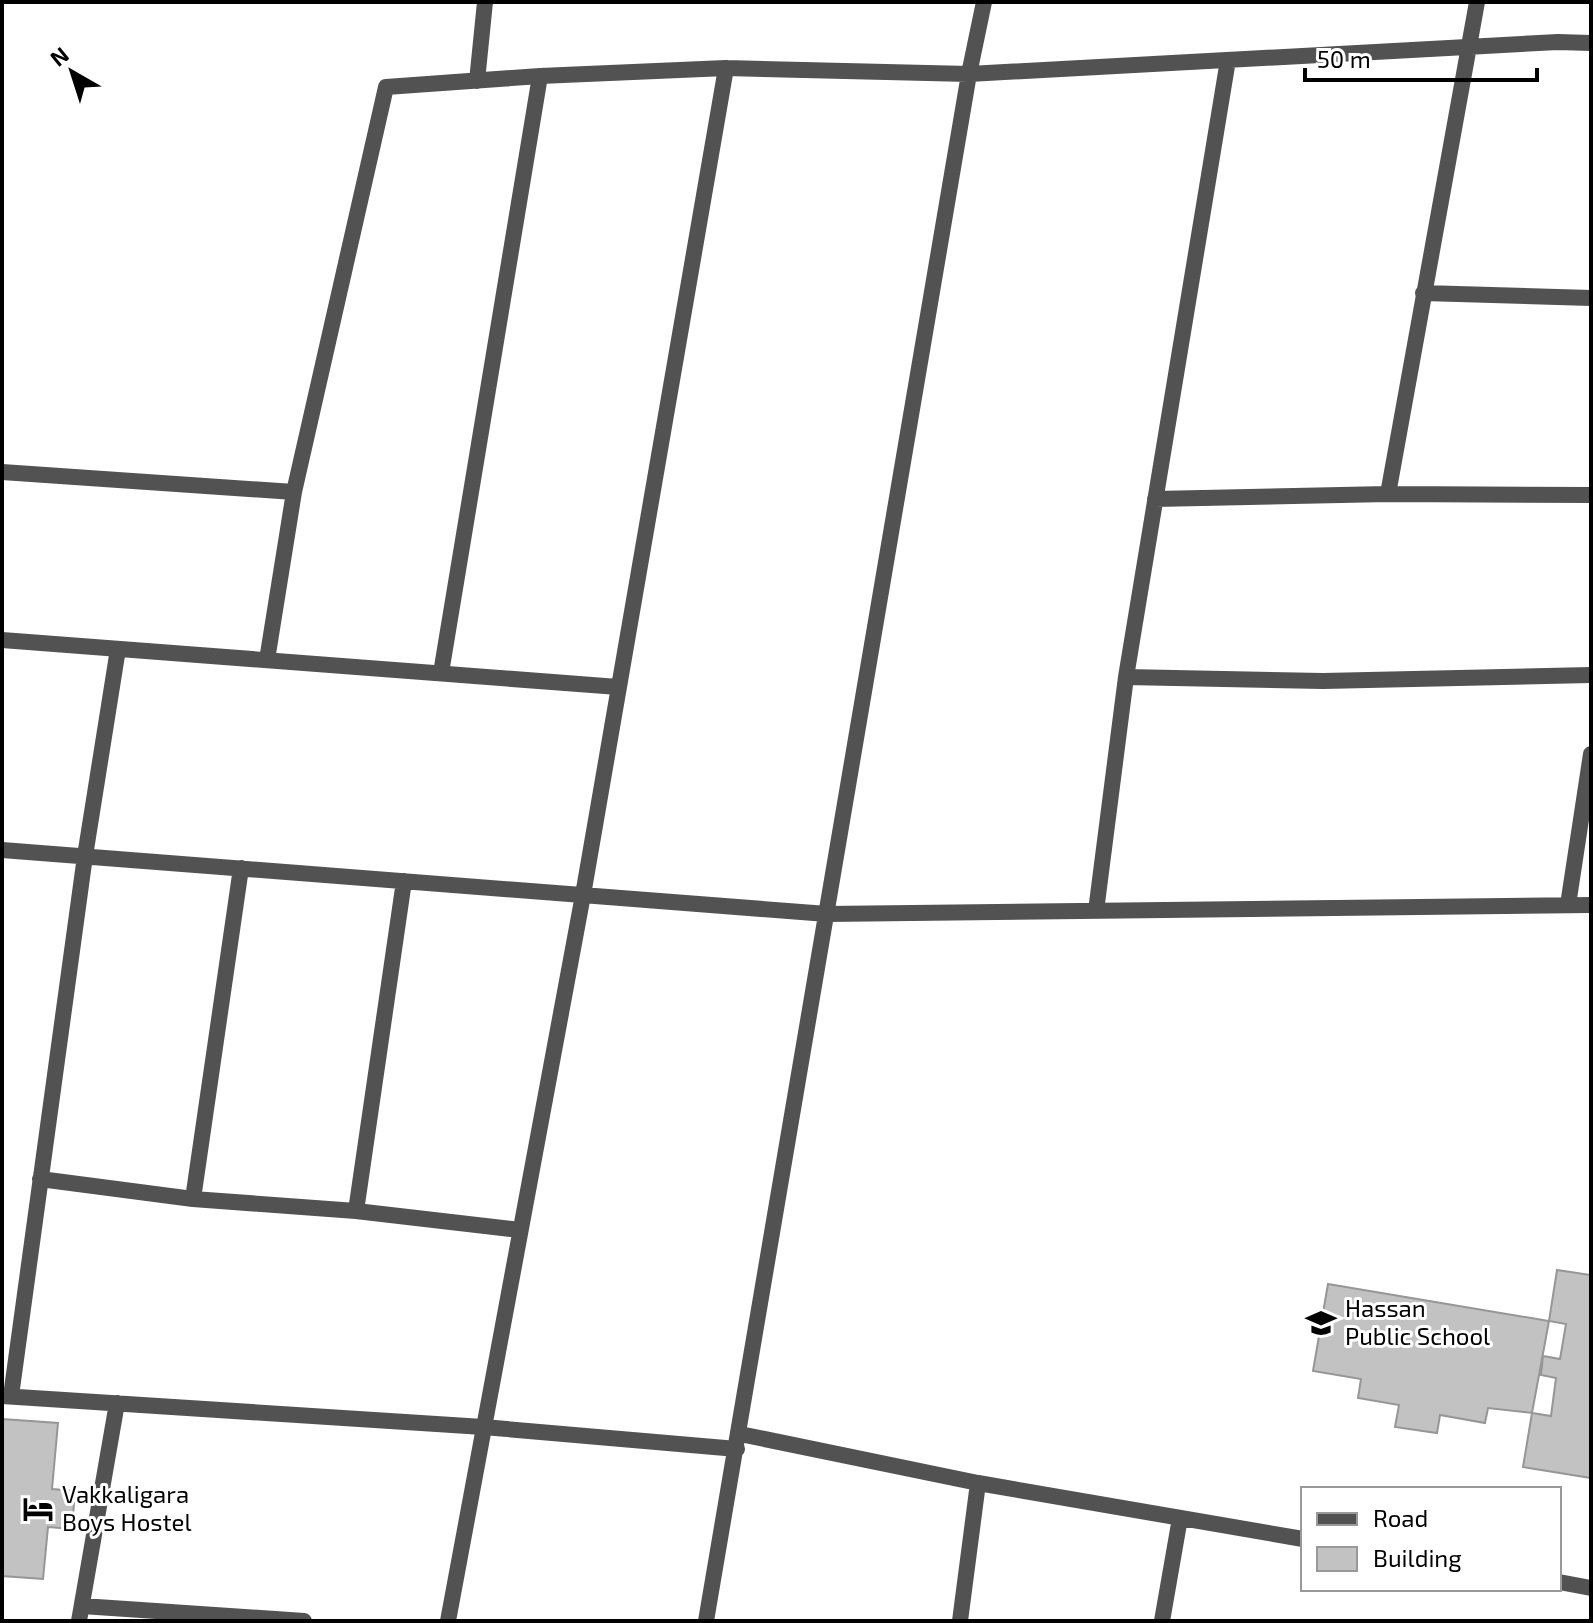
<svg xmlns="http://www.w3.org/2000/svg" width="1593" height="1623" viewBox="0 0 1593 1623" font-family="'Exo 2',sans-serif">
<rect width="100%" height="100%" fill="#fff"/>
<path fill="#c2c2c2" stroke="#969696" stroke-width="2" d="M1557,1270L1591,1275V1478L1523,1467L1532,1413L1551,1416L1556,1378L1541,1375L1543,1356L1560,1359L1566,1324L1549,1321Z
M1328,1284L1549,1321L1532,1413L1488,1408L1485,1423L1440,1415L1437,1433L1395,1427L1399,1405L1358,1398L1361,1379L1313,1371Z
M2,1419L58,1423L52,1489L75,1491L72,1529L48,1527L43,1579L2,1576Z"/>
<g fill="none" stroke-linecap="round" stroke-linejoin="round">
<path stroke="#525252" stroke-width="16" d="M477,81L485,2
M1423,293L1591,298
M2,472L294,492
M1388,494L1477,2
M1155,499L1388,494L1591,495
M2,640L618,687
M267,660L294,492L386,87L540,76L726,68L969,74L984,2
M441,673L540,76
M1126,677L1323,681L1591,675
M2,850L827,914L1591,905
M1568,905L1591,754
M1096,911L1126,677L1228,60
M40,1179L193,1199L356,1211L520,1230
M193,1199L241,868
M356,1211L404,881
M2,1396L483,1427L737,1449
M11,1396L85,856L118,649
M740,1434L978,1483L1303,1539
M1559,1582L1591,1588
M82,1606L304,1621
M79,1621L117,1403
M448,1621L583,895L726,68
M706,1621L969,74L1558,42L1591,43
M960,1621L978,1483
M1162,1621L1180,1518"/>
</g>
<defs>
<g id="school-bare" transform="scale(2.4)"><path d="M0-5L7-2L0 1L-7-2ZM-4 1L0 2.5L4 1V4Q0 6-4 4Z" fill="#000" stroke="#fff" stroke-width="2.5" paint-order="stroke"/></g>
<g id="hotel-bare" transform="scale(2.4)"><path d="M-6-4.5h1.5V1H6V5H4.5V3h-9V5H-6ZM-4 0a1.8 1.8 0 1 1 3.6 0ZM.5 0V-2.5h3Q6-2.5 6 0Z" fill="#000" stroke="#fff" stroke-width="2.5" paint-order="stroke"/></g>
</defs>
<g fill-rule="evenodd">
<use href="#school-bare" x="1321" y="1323"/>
<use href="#hotel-bare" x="38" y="1509"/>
</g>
<g text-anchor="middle" stroke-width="6" stroke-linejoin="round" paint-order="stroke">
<g font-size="24" fill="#000" stroke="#fff" text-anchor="start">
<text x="1345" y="1317">Hassan<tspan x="1345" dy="28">Public School</tspan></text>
<text x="62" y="1503">Vakkaligara<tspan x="62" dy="28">Boys Hostel</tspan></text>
</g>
</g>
<rect width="1593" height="1623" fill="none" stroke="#000000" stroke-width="8"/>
<rect x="1301" y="1487" width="260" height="104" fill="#ffffff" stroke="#999999" stroke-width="2"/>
<rect x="1317" y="1513" width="40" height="12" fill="#525252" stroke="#999999" stroke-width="2"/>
<text x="1373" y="1527" font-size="24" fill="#000000">Road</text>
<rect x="1317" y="1547" width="40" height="24" fill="#c2c2c2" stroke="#999999" stroke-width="2"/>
<text x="1373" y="1567" font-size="24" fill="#000000">Building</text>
<g transform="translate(72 72) rotate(321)" stroke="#ffffff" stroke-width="6" paint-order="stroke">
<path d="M0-6L14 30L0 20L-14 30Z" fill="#000000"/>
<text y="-12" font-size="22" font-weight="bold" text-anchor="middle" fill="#000000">N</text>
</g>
<path d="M1305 68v12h232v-12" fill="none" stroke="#000000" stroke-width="4"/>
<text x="1317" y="68" font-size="24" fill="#000000" stroke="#ffffff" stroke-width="6" paint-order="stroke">50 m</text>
</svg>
